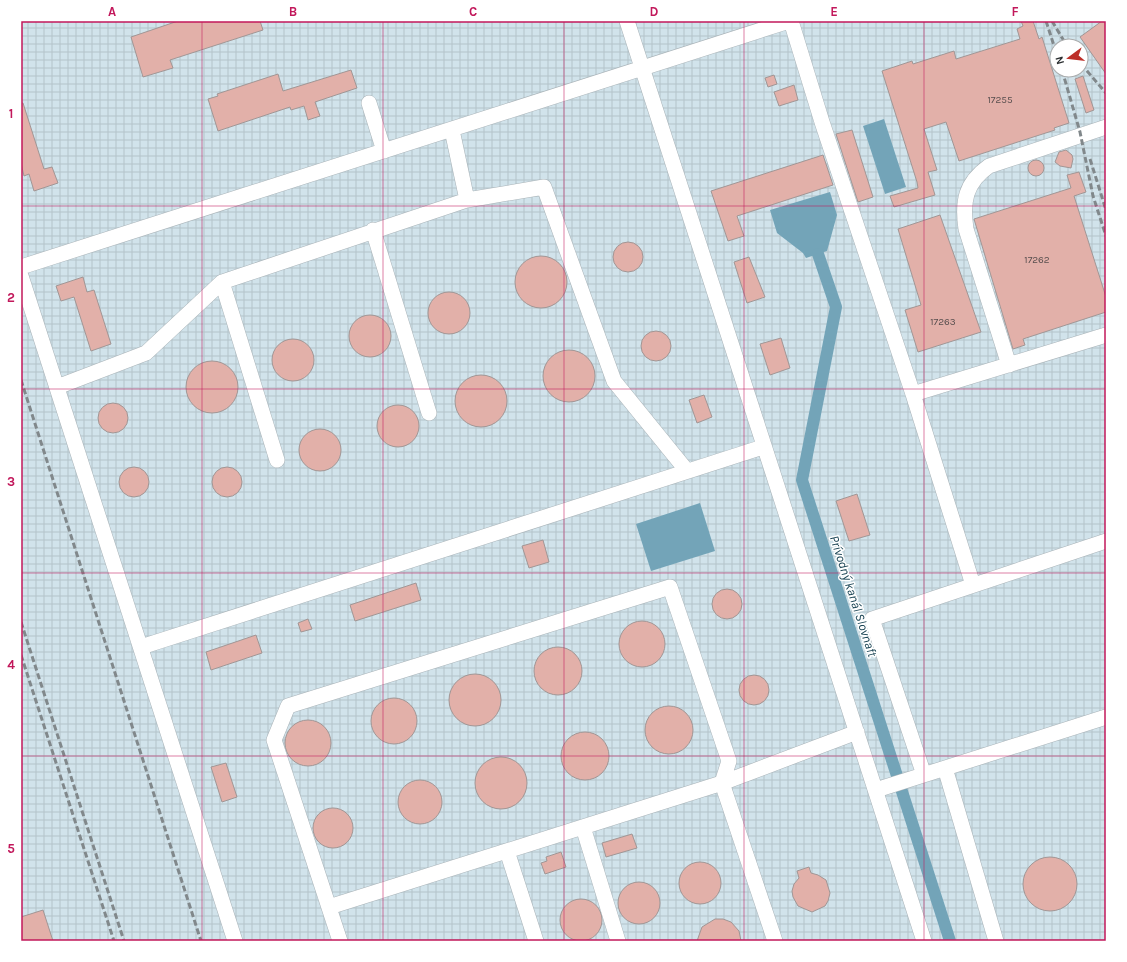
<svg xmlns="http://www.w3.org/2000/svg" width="1127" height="962" viewBox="0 0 1127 962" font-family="Karla,sans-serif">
<defs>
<pattern id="industrial-grid" width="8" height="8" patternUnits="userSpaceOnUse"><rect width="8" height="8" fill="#d1e3eb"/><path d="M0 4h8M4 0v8" fill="none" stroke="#b4c3ca"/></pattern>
</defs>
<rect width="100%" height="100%" fill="#e2edf1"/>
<path fill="url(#industrial-grid)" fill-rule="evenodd" d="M21,21H1106V941H21ZM1057,46H1081V70H1057Z"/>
<path fill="#73a4b8" d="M884,119L906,187L885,194L863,126Z
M830,192L837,215L827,251L806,258L803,253L777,233L770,210Z
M700,503L715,551L651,571L636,524Z"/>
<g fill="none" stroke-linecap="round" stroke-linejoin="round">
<path stroke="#73a4b8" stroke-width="12" d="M818,254L836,307L802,480L950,941"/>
</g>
<path fill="#e2b0a9" stroke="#a19695" d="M178,21H260L263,30L170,60L173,68L143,77L131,37Z
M1021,21H1033L1039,39L1042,37L1069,123L1054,128L1055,130L959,161L946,122L924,129L937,170L928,172L935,195L894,207L890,196L918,188L917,182L882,71L912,61L913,64L954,51L956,59L1020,39L1017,29L1023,26Z
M1102,21H1106V74L1080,37Z
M351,70L357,88L315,102L320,116L308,120L304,106L291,110L290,107L218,131L208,99L218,96L217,94L278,74L283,91Z
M774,75L777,84L768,87L765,78Z
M1083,76L1094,110L1086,113L1075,79Z
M794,85L798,100L779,106L774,92Z
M21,103H23L44,169L52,167L58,183L34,191L29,174L24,176L21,163Z
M852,130L873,197L858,202L836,134Z
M1066,150L1072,155L1073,159L1071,168L1060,166L1055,162L1059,152Z
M823,155L833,185L737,216L744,236L728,241L711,191Z
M1028 168a8 8 0 1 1 16 0a8 8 0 1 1-16 0Z
M1079,172L1086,192L1074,196L1106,297V312L1023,339L1025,345L1013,349L974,219L1071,188L1067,175Z
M940,215L981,332L918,352L905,310L921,305L898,229Z
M613 257a15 15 0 1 1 30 0a15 15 0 1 1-30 0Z
M515 282a26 26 0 1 1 52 0a26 26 0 1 1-52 0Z
M749,257L765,297L747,303L734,262Z
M83,277L87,292L94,290L111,344L91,351L74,297L61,301L56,286Z
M428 313a21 21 0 1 1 42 0a21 21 0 1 1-42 0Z
M349 336a21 21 0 1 1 42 0a21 21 0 1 1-42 0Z
M641 346a15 15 0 1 1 30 0a15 15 0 1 1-30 0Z
M781,338L790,368L770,375L760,344Z
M272 360a21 21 0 1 1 42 0a21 21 0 1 1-42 0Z
M543 376a26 26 0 1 1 52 0a26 26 0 1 1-52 0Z
M186 387a26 26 0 1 1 52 0a26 26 0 1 1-52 0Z
M455 401a26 26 0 1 1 52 0a26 26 0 1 1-52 0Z
M704,395L712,417L697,423L689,400Z
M98 418a15 15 0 1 1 30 0a15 15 0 1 1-30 0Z
M377 426a21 21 0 1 1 42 0a21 21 0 1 1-42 0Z
M299 450a21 21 0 1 1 42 0a21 21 0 1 1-42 0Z
M119 482a15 15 0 1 1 30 0a15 15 0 1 1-30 0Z
M212 482a15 15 0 1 1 30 0a15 15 0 1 1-30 0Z
M857,494L870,535L849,541L836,501Z
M543,540L549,562L529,568L522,546Z
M416,583L421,600L355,621L350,605Z
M712 604a15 15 0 1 1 30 0a15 15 0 1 1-30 0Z
M308,619L312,629L301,632L298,623Z
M619 644a23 23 0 1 1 46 0a23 23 0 1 1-46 0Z
M256,635L262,653L211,670L206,652Z
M534 671a24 24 0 1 1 48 0a24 24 0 1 1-48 0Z
M449 700a26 26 0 1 1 52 0a26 26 0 1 1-52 0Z
M739 690a15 15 0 1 1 30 0a15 15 0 1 1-30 0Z
M371 721a23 23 0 1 1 46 0a23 23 0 1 1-46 0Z
M645 730a24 24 0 1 1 48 0a24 24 0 1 1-48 0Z
M285 743a23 23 0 1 1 46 0a23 23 0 1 1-46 0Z
M561 756a24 24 0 1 1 48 0a24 24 0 1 1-48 0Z
M475 783a26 26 0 1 1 52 0a26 26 0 1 1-52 0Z
M226,763L237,797L222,802L211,767Z
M398 802a22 22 0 1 1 44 0a22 22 0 1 1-44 0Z
M313 828a20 20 0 1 1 40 0a20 20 0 1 1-40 0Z
M632,834L637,848L606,857L602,843Z
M561,852L566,867L545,874L541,863L547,861L546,857Z
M1023 884a27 27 0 1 1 54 0a27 27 0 1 1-54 0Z
M679 883a21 21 0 1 1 42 0a21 21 0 1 1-42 0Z
M809,867L811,873L818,875L826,880L830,893L828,901L825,906L812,912L798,906L793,897L792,891L794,884L799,878L797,871Z
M618 903a21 21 0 1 1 42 0a21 21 0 1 1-42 0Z
M560 920a21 21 0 1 1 42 0a21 21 0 1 1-42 0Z
M43,910L53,941H21V917Z
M715,919H723L731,922L739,931L741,941H697L702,927Z"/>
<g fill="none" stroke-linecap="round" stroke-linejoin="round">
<g stroke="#aab4b9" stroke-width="16">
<path id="minor" d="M627,21L924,941
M791,21L822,122L913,394L1106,335
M369,103L384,151
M467,200L544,187L614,381L687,471
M373,230L429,413
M21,267L789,21
M21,276L235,941
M222,282L277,460
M1009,365L966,229C962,202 965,183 989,166L1106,127
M57,387L146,353L222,282L467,200L452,130
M913,394L973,585
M141,647L763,447
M945,768L996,941
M924,775L872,619L1106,541
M876,790L1106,717
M583,827L618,941
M507,851L536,941
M329,907L722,783L857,732
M340,941L274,740L288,706L670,587L729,761L722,783L775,941"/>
</g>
<use href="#minor" stroke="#fff" stroke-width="15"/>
<path stroke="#81888b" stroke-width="3" stroke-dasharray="6 3" stroke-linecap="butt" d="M1046,21L1057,55
M1052,21L1067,46
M1081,64L1106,93
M1062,70L1080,132L1093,196L1106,236
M1090,159L1106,210
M21,380L201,941
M21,622L124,941
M21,655L114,941"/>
</g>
<path fill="none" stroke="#c2185b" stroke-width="1" stroke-opacity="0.55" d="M202,21V941M383,21V941M564,21V941M744,21V941M924,21V941M21,206H1106M21,389H1106M21,573H1106M21,756H1106"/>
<g text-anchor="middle" stroke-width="3" stroke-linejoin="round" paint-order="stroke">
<g font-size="10" fill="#594f4f">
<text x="1000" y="103">17255</text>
<text x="1037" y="263">17262</text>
<text x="943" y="325">17263</text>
</g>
<g font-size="13" font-style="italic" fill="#194353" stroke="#fff">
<text transform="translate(854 596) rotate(72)" y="5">Prívodný kanál Slovnaft</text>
</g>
</g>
<rect width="1127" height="962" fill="none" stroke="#ffffff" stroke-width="44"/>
<g transform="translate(1069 58) rotate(255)"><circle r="19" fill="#ffffff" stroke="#aaacad"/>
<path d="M0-3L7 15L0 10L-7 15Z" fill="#bd2f29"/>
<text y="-6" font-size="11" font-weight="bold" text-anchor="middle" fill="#2b2f31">N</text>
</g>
<rect x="22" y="22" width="1083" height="918" fill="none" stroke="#c2185b" stroke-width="1.5"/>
<g font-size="13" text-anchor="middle" font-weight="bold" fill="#c2185b">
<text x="112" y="16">A</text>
<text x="293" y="16">B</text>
<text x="473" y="16">C</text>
<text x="654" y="16">D</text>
<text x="834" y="16">E</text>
<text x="1015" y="16">F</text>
<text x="11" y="118">1</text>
<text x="11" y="302">2</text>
<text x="11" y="486">3</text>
<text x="11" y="669">4</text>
<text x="11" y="853">5</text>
</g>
</svg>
